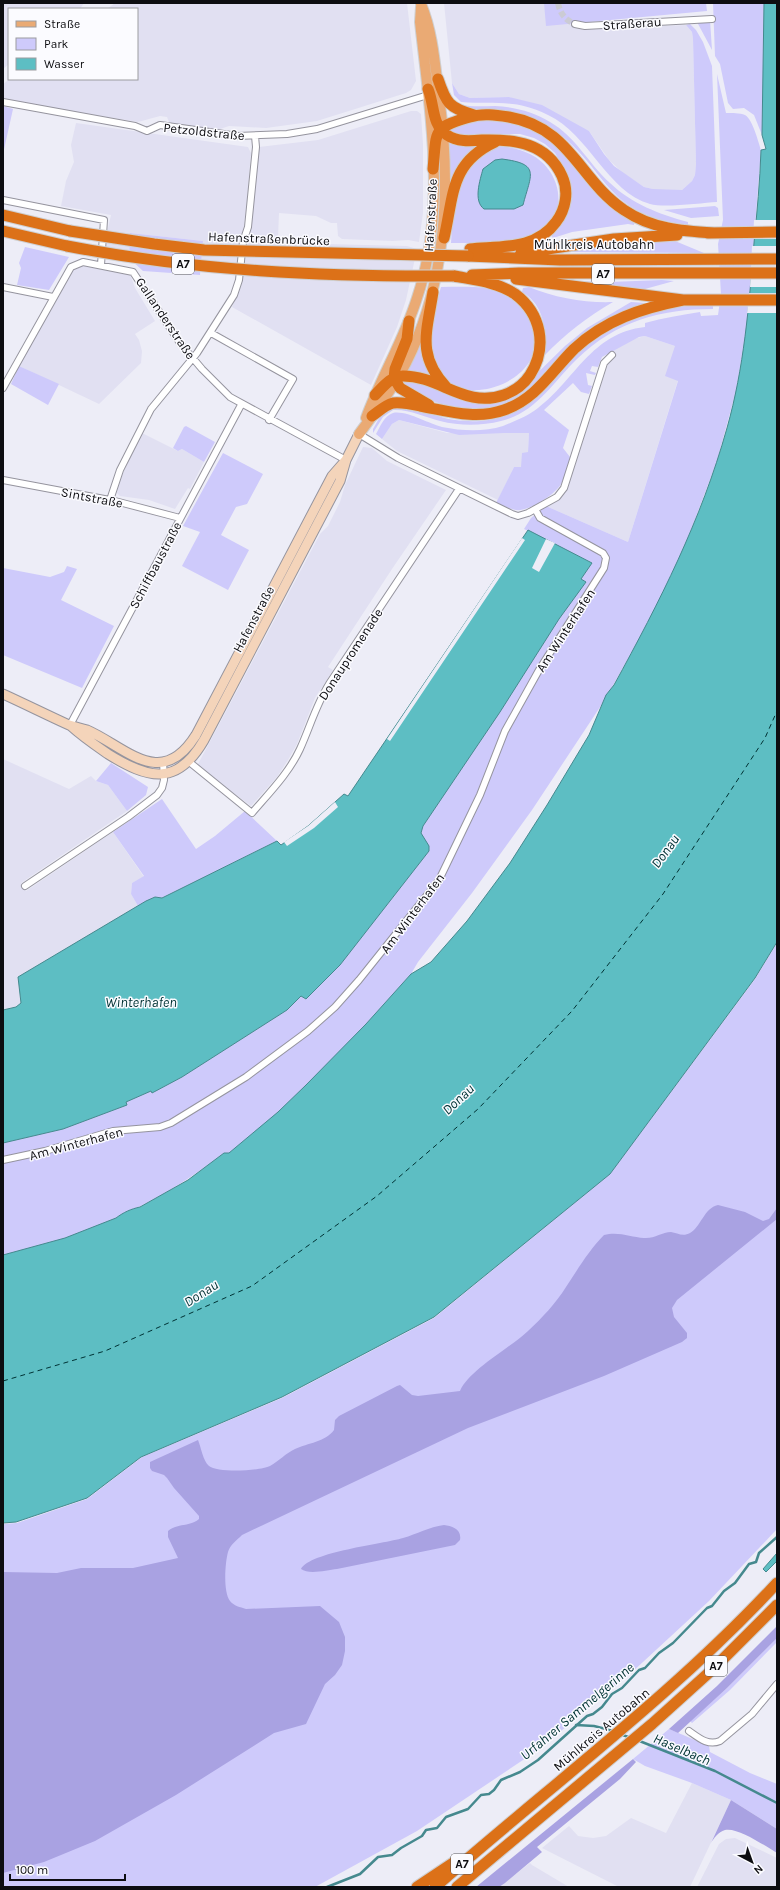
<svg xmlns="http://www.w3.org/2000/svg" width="780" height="1890" viewBox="0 0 780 1890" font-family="Karla,sans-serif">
<rect width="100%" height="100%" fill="#ededf7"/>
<path fill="#e1e0f2" d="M3,3H84L80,9H9V64L3,69Z
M115,3H407L416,81L411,90L406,93L317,121L266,128L229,126L217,130L172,124L169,122L167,117L160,116L138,122L3,100V84L10,79H137V9H107Z
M444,3H560L581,23L582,30L686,25L692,32L693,39L696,164L695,175L692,181L682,190L662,191L644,187L623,173L609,160L589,131L509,97L470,98L459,94L452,83Z
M411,111H417L421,114L423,144V213L419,242L408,240L393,241L342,239L338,236L337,223H331L316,216L279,213L278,237L325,244L407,246L417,249L406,300L397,327L371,385L232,307L243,278L259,147L318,140Z
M76,123L248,147L251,153L247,200L238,274L200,270L203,241L130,233L129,258L102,255L111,215L61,206L66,181L74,162L71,145Z
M83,265L130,274L135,288L155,321L135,334L139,340L142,351L141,363L99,404L19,366L73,270Z
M645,336L675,346L678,380L628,542L546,506L567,488L569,484L608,364L612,359L608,353L634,339Z
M399,420L447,433H529L528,453L521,467H514L498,500L397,451L382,439L392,424Z
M142,433L178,451L182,449L204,462L190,489L188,488L175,509L149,500L120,496L117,493L118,484Z
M363,447L372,448L387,461L446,490L392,569L328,667L333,670L315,698L297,744L288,760L277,777L251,806L197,766L320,534L328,526L340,502L345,485Z
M3,759L69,789L91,776L96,781L108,785L127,811L21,883L26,891L113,832L144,877L132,883L131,894L138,906L18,977L21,1003L16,1007L3,1010Z
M692,1783L731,1800L690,1887H619L542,1848L569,1826L578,1836L593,1838L606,1836L631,1818L666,1833Z
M735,1838L777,1858V1887H697L719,1844L726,1839Z
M530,1863L532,1865L569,1887H499Z"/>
<path fill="#cecafb" d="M544,3H706L707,11L546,26Z
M713,3H764L762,135L754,115L744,108L733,109L728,103L720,64L715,56Z
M710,20L712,50L697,22Z
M690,24L696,30L703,42L712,66L717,202C702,203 664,208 650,204C607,192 589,134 548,115C514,98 496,105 461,102L454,95L452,83L459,94L470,98L509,97L542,105L589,131L604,154L614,166L644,187L653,189L682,190L692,181L695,175L696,164L693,39L692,32L686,25Z
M717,74L726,113C732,113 740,113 745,115C753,120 758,141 761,150L748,319L736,391L717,461L679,562L652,616L606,698L532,810L472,893L418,962L411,974C355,1037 297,1103 229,1153H224C160,1203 83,1238 3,1255V1143L63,1129L127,1105L126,1102L151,1091L152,1093L182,1077L287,1010L301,996L306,999L340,965L429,851V848L421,833L423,826L500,712L559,619L586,582L581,579L592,563L524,529L531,518L546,506L628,542L678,381L665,376L675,346L645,336L639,337L602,357L598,367L592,366L590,371L596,373L595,375L586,373L588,385L592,386L589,394L581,392L573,383L544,410L569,430L563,448L570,457C568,466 566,476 561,484C556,494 528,512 516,510C510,509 501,505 496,503L514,467H521L522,453L528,452L529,433H504L459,435L399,420L392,424L382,439L376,434C380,427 384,416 393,413C406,410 429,424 442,427C462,431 484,432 503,426C515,421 528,416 538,408C575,380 591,333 645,327V323C663,318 682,315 700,312L701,316L718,315L721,294L718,244L723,220Z
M461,105C473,107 484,106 495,106C514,107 534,112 550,122C576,137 588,163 610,183C632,204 659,214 688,222V225C667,222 648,218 630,206C612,195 600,176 586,160C553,120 518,107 467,111Z
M3,106L13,109L3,154Z
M471,120C505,120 536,125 561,150C576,164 586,183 600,197C610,208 622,215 634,223V225L628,224L572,232L553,238L551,235L563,221L571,188L567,173L555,153L545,144L534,138L520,134H504L476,138L451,134L448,127Z
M451,142L477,145L461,160L450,183L449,144Z
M491,146C504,146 518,148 530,154C559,168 571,210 541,231C519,246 477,243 451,243L452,226L461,175Z
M715,206L718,208L719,216L691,218L664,210Z
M130,233L203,241L200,275L143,271L129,258Z
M675,241L704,253L564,252L611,243Z
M25,247L69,257L49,290L17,285L21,268L19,263Z
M662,280L674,281L634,292L566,281L610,282Z
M441,287C476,287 508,283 528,316C552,353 517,387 479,390C472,391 462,392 455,389C451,387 446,379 443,375C434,365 428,351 429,337C429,321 437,302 441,287Z
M529,287C555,298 585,303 613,302C587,317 565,334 544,356C547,333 545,305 522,292L523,288Z
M631,302L646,303C629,309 611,316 595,325C576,337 561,359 546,375C538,383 528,393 518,399C483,422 431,406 401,383L403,379L420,382L464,400L478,404L493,403L517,393L565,346L587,328Z
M684,306H713V309C661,309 616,321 577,359C552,383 537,412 501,421C481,426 460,426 440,421C425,417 409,409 393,410L383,417L373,433V429C376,424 380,415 385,411C402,399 435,418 455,420C470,422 489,422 503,416C539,402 549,382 574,356C603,325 642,312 684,306Z
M423,333L438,382L406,373Z
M19,366L59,384L48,405L11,384Z
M186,426L215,442L204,462L182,449L178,451L173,448L184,427Z
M223,453L263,474L247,504L236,507L221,535L249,550L228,590L182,566L200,532L183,526Z
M67,566L77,569L61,600L114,626L82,688L3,655V568L50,577L64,572Z
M111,763L148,787L146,795L127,811L108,785L96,781Z
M162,799L196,849L215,836L245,811L277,841L162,898L155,897L138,906L131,894L132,883L144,876L113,832Z
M777,943V1529L709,1601L630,1674L538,1750L417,1831L315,1887H3V1524L17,1523L87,1499L142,1457L282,1398L434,1318L610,1174L755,979Z
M777,1638V1642L730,1690L692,1723L690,1721L727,1688Z
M669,1729L709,1746L710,1752L750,1773L777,1784V1829L731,1800L692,1783L645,1766L633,1759Z"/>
<path fill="#a9a2e2" d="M718,1205L745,1212L763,1221L769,1219L777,1208V1219L677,1300L672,1308L674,1317L687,1333V1338L682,1342L604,1376L468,1428L242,1535C237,1540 230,1545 228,1552C225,1563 223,1592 230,1601C234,1606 240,1607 246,1609L320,1606L339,1622L345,1637V1651L342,1665L335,1675L325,1684L306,1724L274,1733L176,1795L95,1841L44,1862L3,1873V1572L57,1573L81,1568H133L178,1558L168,1537V1531C177,1523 190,1527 199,1519V1516L174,1488L167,1478L164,1475L152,1471L150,1468V1462L198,1440C201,1447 203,1461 209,1466C217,1473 260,1471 270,1466C279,1461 286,1453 295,1449C308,1443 325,1442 334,1430L335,1420L339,1416L397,1386L400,1385L412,1395L418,1396L460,1391C469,1370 510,1348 528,1331C542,1318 556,1303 566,1287C578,1269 589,1250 604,1235C618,1231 631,1237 644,1238C654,1239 662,1232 671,1232C677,1233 683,1237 690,1233C701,1227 704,1208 718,1205Z
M444,1525C452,1526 462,1529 460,1540L455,1545L337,1569C327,1570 309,1575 301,1569C310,1552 383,1544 403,1538C417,1534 429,1527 444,1525Z
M777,1626V1638L727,1688L678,1733L669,1729L717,1686Z
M633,1759L636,1762L620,1779L537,1847L542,1852L505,1883L499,1887H476Z
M731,1800L777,1829V1853C765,1846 738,1827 725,1830C718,1832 714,1838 711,1843Z"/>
<path fill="#5dbec3" stroke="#45898e" d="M764,3H777V942L755,978L610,1174L434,1317L282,1397L141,1457L87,1498L16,1522L3,1523V1255L65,1238L116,1218C124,1212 131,1209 140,1207L188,1180L224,1153H229L278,1112L306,1085L366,1024L411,974L431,962L467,921L510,863L547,805L589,735L606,695L614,685C660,601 701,521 727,428C744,368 749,306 754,243C757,212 760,181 761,150L766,149L762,135Z
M502,159C541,164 531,174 523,205L514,209H484C473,201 480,180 483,169L495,160Z
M528,530L592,563L581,579L586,582L559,619L500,712L423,826L421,833L429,846V851L340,965L306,999L301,996L287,1010L182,1077L152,1093L151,1091L126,1102L127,1105L63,1129L3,1143V1010L16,1007L21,1003L18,977L146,901L155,897L162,898L277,841L281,845L308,826L344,794L348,796Z
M777,1553V1561L766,1572L763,1569Z"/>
<path fill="#ededf7" d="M754,220H777V239H753Z
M752,246H777V287H750Z
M749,293H777V313H747Z
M522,538L525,540L390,741L387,739Z
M546,539L555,543L539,572L532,568Z
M335,802L338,807L314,828L287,846L284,842L308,826Z"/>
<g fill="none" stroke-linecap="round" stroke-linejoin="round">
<path stroke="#45898e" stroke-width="2.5" d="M576,1725L594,1726L614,1731
M620,1734L631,1738
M637,1740L715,1771L777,1803
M327,1887L360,1874L378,1857L392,1855L401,1848L422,1836L426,1830L437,1828L446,1817L468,1809L481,1795L489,1794L494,1790L501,1780L520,1772L538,1760L587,1716L593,1714L602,1707L612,1694L622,1688L639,1670L645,1668L659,1653L673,1643L707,1608L712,1606L724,1591L735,1583L749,1564L756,1562L759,1553L777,1537"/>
<path stroke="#003234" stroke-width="1" stroke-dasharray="5 4" stroke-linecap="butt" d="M3,1381L105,1351L252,1286L377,1196L478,1109L572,1011L663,894L765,738L777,711"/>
<path stroke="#cbcbd4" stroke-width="6" stroke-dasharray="6 3" stroke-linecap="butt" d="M558,3C560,13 565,20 575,24"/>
<g stroke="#95949e" stroke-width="8">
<path id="minor" d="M575,24L585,26L712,19
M3,102L135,126L147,131L160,125L238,136L287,134L317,129L428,95
M3,200L104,220L101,265
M3,287L53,297
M211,333L293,379L269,420
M3,388L71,267L83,262L133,272L180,343L202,369L230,397L346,460
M359,434L398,458L512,514L518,516L528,513L557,497L564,488L604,363L612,355
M3,480L115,501L180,518
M110,500L120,470L151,409L197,353L234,295L239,280L243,242L248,227L256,147L255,136
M70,725L241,405
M188,761L252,813C269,793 289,773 300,749C310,727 316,705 329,684L459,489
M25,886L128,817L157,795L162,788L164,780L163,761
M3,1160L45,1151L113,1131L160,1127L171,1123L246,1077L308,1031L335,1007L359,980L439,880L480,795L505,731L539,670L604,568L606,558L603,553L540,518L535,509
M689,1731C699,1738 708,1746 720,1741L752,1714L777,1684"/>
</g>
<g stroke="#95949e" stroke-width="11">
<path id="secondary" d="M3,694C25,704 47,715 69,725C75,727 81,728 87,730C126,747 161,791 196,735L332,476L346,460
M71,726C83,737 95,745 108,754C148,779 177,787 204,740L340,481L346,460L359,434"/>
</g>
<g stroke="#cfcfcf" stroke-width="12">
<path id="primary" d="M366,418C381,377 404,340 417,298C447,209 430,113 420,22L421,7
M359,434C376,411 393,388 406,363C448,280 451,186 439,96C435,65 433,33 421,4"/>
</g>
<g stroke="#cfcfcf" stroke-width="13">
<path id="motorway" d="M438,79C446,103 449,108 474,115
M428,89C435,106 431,124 447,135C457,142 470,141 482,140C515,139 547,143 562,176C569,191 566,209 556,222C536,250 501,246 470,249
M433,169C437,131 431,128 470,117C482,113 496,115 509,117C571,128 579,180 624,210C652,229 682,231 714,233
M3,215L70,231
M3,231L67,246
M708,233L777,232
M444,238C454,195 450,163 495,142
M521,253L614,239L677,235
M468,256L560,260L777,259
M472,275L519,273H777
M516,279L683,300H777
M433,292C427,332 416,355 447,388
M409,321L407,339L395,369L394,378L400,388L429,405
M375,395C382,388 391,376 402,376C439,375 465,409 504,395C515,391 524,384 530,375C539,361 542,347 539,331C536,316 527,303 515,294C497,282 475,280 454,276
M372,416C378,412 385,405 393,403C402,402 411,404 420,406C448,411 476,420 504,410C536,399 551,372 574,349C605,320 642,308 683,300
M417,1887L456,1861
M435,1887C550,1786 673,1695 777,1583
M457,1887L652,1724L713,1669L777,1605"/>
</g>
<use href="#minor" stroke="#fff" stroke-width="6"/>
<use href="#secondary" stroke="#f4d4ba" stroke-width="9"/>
<use href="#primary" stroke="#eaaa74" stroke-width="10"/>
<use href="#motorway" stroke="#dc7118" stroke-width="11"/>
<g stroke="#cfcfcf" stroke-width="13" stroke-linecap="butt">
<path id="motorway-bridge" d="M70,231L154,244L204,250L468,256
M67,246C195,271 324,277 454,276"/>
</g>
<use href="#motorway-bridge" stroke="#dc7118" stroke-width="11"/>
</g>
<g text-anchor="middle" stroke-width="3" stroke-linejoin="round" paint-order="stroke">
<g fill="#fbfbff" stroke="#545458" stroke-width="1">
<rect x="172" y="254" width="22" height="20" rx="3"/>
<rect x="592" y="264" width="22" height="20" rx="3"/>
<rect x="705" y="1656" width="22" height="20" rx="3"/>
<rect x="451" y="1854" width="22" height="20" rx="3"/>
</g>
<g font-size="12" font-weight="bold" fill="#0d0d11">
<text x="183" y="268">A7</text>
<text x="603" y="278">A7</text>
<text x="716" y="1670">A7</text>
<text x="462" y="1868">A7</text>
</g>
<g font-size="13" fill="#0d0d11" stroke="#fbfbff">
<text transform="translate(632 23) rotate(-4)" y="5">Straßerau</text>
<text transform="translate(204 131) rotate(6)" y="5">Petzoldstraße</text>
<text transform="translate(430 215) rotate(-87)" y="5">Hafenstraße</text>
<text transform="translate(269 238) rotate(2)" y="5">Hafenstraßenbrücke</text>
<text x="594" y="249">Mühlkreis Autobahn</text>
<text transform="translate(166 318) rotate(56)" y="5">Gallanderstraße</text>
<text transform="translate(92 497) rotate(11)" y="5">Sintstraße</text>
<text transform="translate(155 565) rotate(-62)" y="5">Schiffbaustraße</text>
<text transform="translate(253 619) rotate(-62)" y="5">Hafenstraße</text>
<text transform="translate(565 630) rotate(-57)" y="5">Am Winterhafen</text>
<text transform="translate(350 654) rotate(-57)" y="5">Donaupromenade</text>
<text transform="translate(412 913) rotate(-53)" y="5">Am Winterhafen</text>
<text transform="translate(76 1143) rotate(-15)" y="5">Am Winterhafen</text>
<text transform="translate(601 1729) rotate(-40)" y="5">Mühlkreis Autobahn</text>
</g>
<g font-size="14" font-style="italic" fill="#003234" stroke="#fbfbff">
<text transform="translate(665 851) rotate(-54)" y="5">Donau</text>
<text x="141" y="1007">Winterhafen</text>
<text transform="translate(458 1099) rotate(-43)" y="5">Donau</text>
<text transform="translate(201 1293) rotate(-32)" y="5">Donau</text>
<text transform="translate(577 1711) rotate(-40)" y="5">Urfahrer Sammelgerinne</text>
<text transform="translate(682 1749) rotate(23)" y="5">Haselbach</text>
</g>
</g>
<rect width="780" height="1890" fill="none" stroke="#0d0d11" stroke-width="8"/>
<rect x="8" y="8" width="130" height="72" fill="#fbfbff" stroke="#9c9ca0"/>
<rect x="16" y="21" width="20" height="6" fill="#eaaa74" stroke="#9c9ca0"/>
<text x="44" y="28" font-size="12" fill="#0d0d11">Straße</text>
<rect x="16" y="38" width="20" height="12" fill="#cecafb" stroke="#9c9ca0"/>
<text x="44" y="48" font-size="12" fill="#0d0d11">Park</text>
<rect x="16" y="58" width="20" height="12" fill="#5dbec3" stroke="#9c9ca0"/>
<text x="44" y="68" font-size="12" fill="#0d0d11">Wasser</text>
<g transform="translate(752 1862) rotate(139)" stroke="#fbfbff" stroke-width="3" paint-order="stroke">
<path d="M0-3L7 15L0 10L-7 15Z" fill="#0d0d11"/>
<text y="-6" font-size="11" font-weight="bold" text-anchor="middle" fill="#0d0d11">N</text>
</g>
<path d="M10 1874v6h115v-6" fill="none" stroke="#0d0d11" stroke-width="2"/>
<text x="16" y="1874" font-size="12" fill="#0d0d11" stroke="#fbfbff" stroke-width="3" paint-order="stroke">100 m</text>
</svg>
